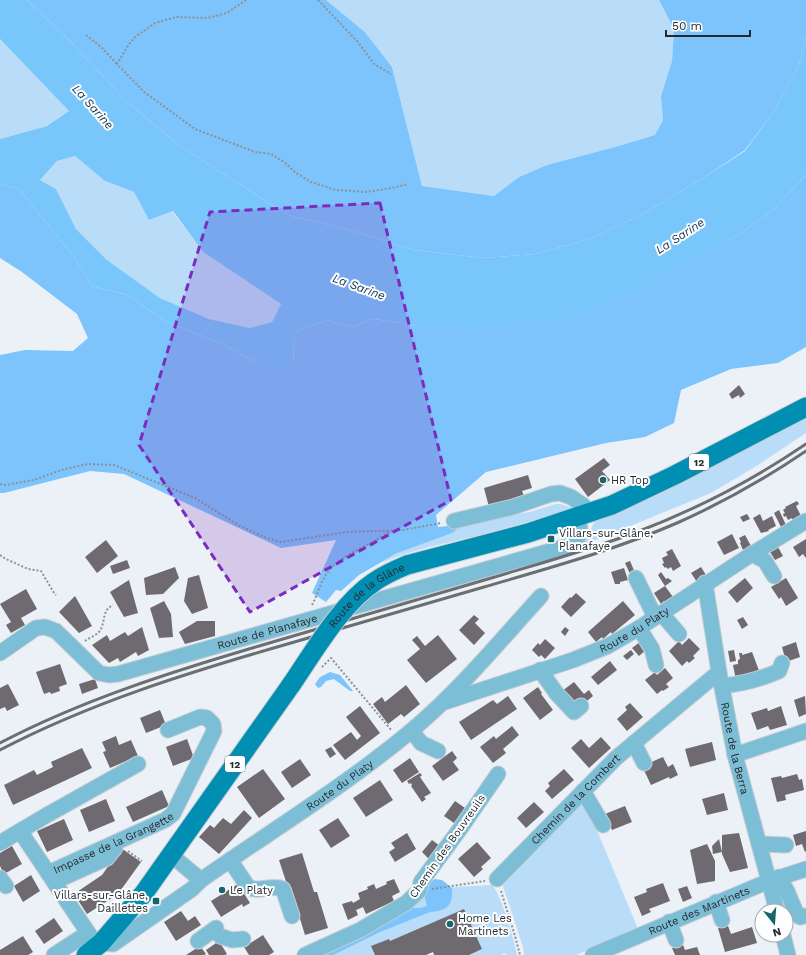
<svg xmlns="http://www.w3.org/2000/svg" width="806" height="955" viewBox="0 0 806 955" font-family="'Work Sans',sans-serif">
<rect width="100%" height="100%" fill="#ebf1f6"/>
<path fill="#b9dcf8" d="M326,0H659L674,29L672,61L661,96L663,120L655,135L615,147L547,165L519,177L494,196L422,186L392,67L365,32Z
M0,39L69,111L47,126L0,139Z
M75,156L105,181L134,192L149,220L172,211L203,252L281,304L272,322L250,328L209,319L160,298L107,260L76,229L56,189L40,180L57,161Z
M806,414V433L758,465L711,493L581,546L595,521Z
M556,504H560L572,508C539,519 506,528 472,537C441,544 411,550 381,563L397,553L456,525L530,512Z
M584,799L638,929L576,955H524L523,947L502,883Z
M492,885C501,893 514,941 517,955H506L505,953L501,955H469L482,949L464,909L390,941L389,939L372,946L375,955H309L420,892L456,887Z"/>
<path fill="#7cc4fb" d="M27,0H326L365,32L392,67L422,186L494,196L519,177L547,165L615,147L655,135L663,120L661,96L672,61L674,29L659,0H806V37L799,65L774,111L745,150L705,177L646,212L593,238L535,254L483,258L414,250L346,229L288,215L180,146L126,101L70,41Z
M806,175V347L778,363L731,369L681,390L674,423L645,437L606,443L486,472L436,515L438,527L456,525L457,529L452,533L397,553L359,575L341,591L336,590L326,602L312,593L336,540L281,548L124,474L90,471L4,493H0V355L25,350L73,351L88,338L77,314L22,272L0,258V184L19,189L74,257L92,286L127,295L167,322L220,343L256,362L294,364L293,344L297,331L327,320L352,327L373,319L416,325L695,258L740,234L774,209Z
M330,672L340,675L353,691H350L334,679L326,681L321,687L318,688L315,684L320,677Z
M435,879L442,880L452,888C453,906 447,911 430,912L380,932L333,955H319L410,908H420L427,906L425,898V885Z"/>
<path fill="#79c6fa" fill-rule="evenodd" d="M0,0H27L70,41L126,101L180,146L288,215L346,229L414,250L483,258L535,254L593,238L646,212L705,177L745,151L774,111L799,65L806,37V175L774,209L740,234L634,292L564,318L483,326L416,325L373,319L352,327L327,320L297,331L293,344L294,364L275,370L256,362L220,343L167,322L127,295L92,286L74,257L19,189L0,184V139L47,126L69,111L0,39ZM75,156L105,181L134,192L149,220L173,211L203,252L281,304L272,322L250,328L209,319L160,298L107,260L76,229L56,189L40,180L57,161Z"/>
<path fill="#6e6a6f" d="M739,385L745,394L740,398L739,395L732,399L729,394Z
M604,458L610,465L602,471L610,480L588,497L575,479Z
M528,475L532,488L522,491L524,496L489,507L484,488Z
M797,501L799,504L796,506L801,516L793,521L792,518L788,520L786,516L784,517L783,514L785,513L783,510L786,508L785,507Z
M779,510L786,525L781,527L774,513Z
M747,514L750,519L743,522L740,517Z
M760,514L763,521L772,516L776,526L768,530L769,531L761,533L753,518Z
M732,534L739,548L724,555L717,542Z
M745,535L751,546L743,550L740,543L741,542L739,538Z
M806,539V558L803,554L799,557L793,547Z
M106,540L118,556L97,573L85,557Z
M778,547L783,556L775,560L770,552Z
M672,549L681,566L673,571L671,567L668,569L666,567L665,568L662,564L664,563L662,558L668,555L666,552Z
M127,560L130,568L113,574L110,566Z
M630,561L636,575L632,578L625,563Z
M175,567L179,578L163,594L146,595L144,578Z
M701,567L706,575L697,582L691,573Z
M624,568L628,580L620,582V584H615L611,572Z
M661,572L666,579L668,578L672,581L665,586L658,575Z
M199,575L208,608L192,614L184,601L188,578Z
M745,578L753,588L737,603L728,592Z
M786,578L798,598L786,606L781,597L779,599L771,587Z
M129,580L138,613L124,617L110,592Z
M665,586L673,597L665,603L664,601L661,604L654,593Z
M26,589L37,609L21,618L25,625L11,633L6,625L11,622L0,604Z
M576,593L586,602L571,617L561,607L570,597L571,598Z
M75,596L92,626L79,633L59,612Z
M164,601L171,614L173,637L159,638L150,608Z
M623,601L635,615L612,634L611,632L603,639L602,637L596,642L588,632Z
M474,615L479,619L475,623L485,633L474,645L459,630Z
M743,617L748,625L742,629L737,620Z
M197,621H215V636L185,644L179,632Z
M142,627L149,650L138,656L136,652L120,662L118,658L109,663L92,645L107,635L110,641L125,632L128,636Z
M565,627L569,630L565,636L561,632Z
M438,635L457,659L426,683L407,660L420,649L412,640L417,636L425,646Z
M689,638L700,649L693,656L695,658L689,663L687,661L682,666L669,651L679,641L682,645Z
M545,639L555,648L545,659L541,655L539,657L532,650L538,643L540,645Z
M640,642L646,650L639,656L632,648Z
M796,642L800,657L786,662L782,647Z
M631,650L634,654L627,660L623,656Z
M734,650L736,661L730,662L728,651Z
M752,652L761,676L736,680L733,665L738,664V660L740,659L739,653H742V655Z
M610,661L617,670L598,685L591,677Z
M60,664L67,684L59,687L60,691L51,694L50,692L44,694L36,672Z
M665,668L673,678L666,684L669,687L663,691L662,690L657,694L645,680L655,672L657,675Z
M95,679L98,688L82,694L79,684Z
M574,682L584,694L589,690L593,696L582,705L572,704L562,691Z
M8,684L19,705L7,711L5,707L0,709V688Z
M406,685L420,704L404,717L401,714L388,724L373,704L382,697L385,702Z
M538,687L542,693L541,694L553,710L540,720L523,698Z
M508,696L517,709L471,740L459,722L493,700L497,704Z
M805,696L806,714L799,717L794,700Z
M630,703L643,717L627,731L617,719L627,710L625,707Z
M360,706L380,733L345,760L333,745L351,732L357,740L361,736L346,717Z
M781,706L787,725L770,730L768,726L757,730L751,713L767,708L768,711Z
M160,710L166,725L146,733L140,718Z
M512,726L519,735L503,749L506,753L493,763L480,747L494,736L496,739Z
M116,736L119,745L131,740L138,756L110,768L103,752L106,751L102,742Z
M601,737L611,748L589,768L571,748L581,739L589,748Z
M187,739L194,758L173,766L166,747Z
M712,742L716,760L690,767L685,749Z
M331,747L336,754L330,758L325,750Z
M82,748L92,768L13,805L4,785L34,770L37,775L53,767L51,762Z
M452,751L457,758L453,762L459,770L443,781L432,766Z
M663,757L668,767L673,764L678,775L670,779L669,777L651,785L642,766Z
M410,758L419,772L402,783L393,770Z
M300,759L311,775L292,788L281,772Z
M263,769L285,799L259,818L237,787Z
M564,769L574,780L552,799L545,791L550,786L548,783Z
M420,773L422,775L420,777L431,793L424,797L426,799L422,802L411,786L412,785L411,783L409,784L407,781Z
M797,774L799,780L802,779L804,790L785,795L786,800L777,802L771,778L781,776L782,778Z
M380,780L393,800L366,817L353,798Z
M162,790L169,806L133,822L126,807Z
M724,793L728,810L707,815L702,799Z
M106,799L115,821L89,832L80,810Z
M455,801L465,808L454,823L444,816Z
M534,802L544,812L526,828L517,818Z
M625,806L632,822L612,830L605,814Z
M244,810L252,818L219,854L199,837L210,825L214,828L223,818L231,824Z
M338,818L350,836L331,848L319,830Z
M64,819L73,840L47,852L37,831Z
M806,831V851L805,852L802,844L796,846L793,835Z
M407,833L416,849L395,862L389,852L395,848L391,843Z
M739,833L748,868L730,872L722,854V835Z
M719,839L722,852L713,854L712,846Z
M432,840L440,846L429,859L422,852Z
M477,842L491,858L481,867L483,869L474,877L458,859Z
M707,844L715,861V881L697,884L690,850Z
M12,846L22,864L4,874L0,866V853Z
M121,848L141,862L118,894L87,914L74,894L102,875Z
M302,853L314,892H317L328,928L305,935L294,899L292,900L279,860Z
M31,875L40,891L23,902L14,886Z
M394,879L400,892L392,896L394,901L366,914L363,907L356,910L358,915L348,920L342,904L352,901L353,903L360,899L358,893L368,889L367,887L374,884L376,889L387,884L386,882Z
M663,883L670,901L649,909L651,912L642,916L634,897L647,892L646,889Z
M238,884L250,903L243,907L242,904L221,917L211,901Z
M687,886L692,898L683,902L678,889Z
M464,909L482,949L469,955H434L433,952L426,955H375L371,946L389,939L390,941Z
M181,911L188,921L195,916L201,925L176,941L164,922Z
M54,918L63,931L44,944L35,931Z
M728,926L731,934L752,927L757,943L725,952L718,928Z
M263,935L274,952L269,955H249L244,947Z
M23,936L33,952L28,955H0V950Z
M219,941L227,954L225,955H209L206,950Z
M683,945L685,950L697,947L700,955H675L672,948Z
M200,946L206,954L204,955H186Z"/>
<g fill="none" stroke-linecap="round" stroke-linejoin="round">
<g stroke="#c8cdd2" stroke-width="17">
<g id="minor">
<path d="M454,521L513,507L551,494L560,493L571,497L584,506"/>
<path d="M752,554L765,561L774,576"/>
<path d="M636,578L655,617"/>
<path id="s1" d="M705,583L719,672L735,755L777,911"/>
<path d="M661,613L679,634"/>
<path d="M639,628L652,649L656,665"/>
<path id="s2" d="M0,653L36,628L45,627L56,631L99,673L109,675L118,674L568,546C582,540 582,529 577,517"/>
<path d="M540,670L557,694L574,712L581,706"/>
<path d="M722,686C742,684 761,679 779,671L782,663"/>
<path id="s3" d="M445,702L573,660L608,646L639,628L752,554L806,521"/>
<path d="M412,731L421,743L438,751"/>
<path d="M634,743L644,763"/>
<path d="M735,755L806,731"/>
<path d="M583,791L603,825"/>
<path d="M20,831L47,815L138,764"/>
<path d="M0,843L20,831L97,946"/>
<path d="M759,844L786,845"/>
<path id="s4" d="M171,855L201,880C271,831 345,786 411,731C459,691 499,642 541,596"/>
<path d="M230,860L248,887C259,893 272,884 283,889L292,916"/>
<path id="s5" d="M48,873L165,820L173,814L214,731L213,724L207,718L200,717L168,730"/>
<path d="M779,877L787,891L797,915L800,917L804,916"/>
<path d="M0,878L6,886"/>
<path id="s6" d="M497,879L616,758L719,672"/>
<path d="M54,882L107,858L115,848"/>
<path d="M716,902L722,920"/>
<path d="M669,922L676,940"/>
<path d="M783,935L788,955"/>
<path d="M220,936L232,940L243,939"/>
<path d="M198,941L216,928"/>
<path d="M101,943L113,944L192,889L201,880"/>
<path d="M54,955L88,933"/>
<path d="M305,955L360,930L406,903L419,891L421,882L460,829L498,774"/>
<path id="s7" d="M593,955L769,881L806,869"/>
</g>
</g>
<g stroke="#c8cdd2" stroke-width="21">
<path id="major" d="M407,565L528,533L612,505L675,475L806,407
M86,955L101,943L144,893L291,685"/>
</g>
<path stroke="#8d9195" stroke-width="2" stroke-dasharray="2 2" stroke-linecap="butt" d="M246,0L227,13L207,18L176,17L155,23L135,37L129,44L117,64L144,92L195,129L255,152L271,154L284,162L296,173L311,182L336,190L366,192L392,188L408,184
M318,0L358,42L374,64L391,74
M86,35L102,48L117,64
M0,484L5,485L34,480L61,470L88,464L114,465L195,498L240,526L264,537L281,542L347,532L403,530L441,523
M0,555L6,559L28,569L41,571L54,593L56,595
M312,605C318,594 320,582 328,572C343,553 372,545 390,531
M85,641C89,638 95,636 99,632C106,624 101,610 113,605
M322,667L331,658L392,731
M128,851L142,861
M432,889L485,881
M501,891L515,936L520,955"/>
<use href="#minor" stroke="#7dbed7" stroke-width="15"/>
<use href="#major" stroke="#008eb2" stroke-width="19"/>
<path stroke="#6b6f72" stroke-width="3" d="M0,743C82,700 171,672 259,646C336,623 412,601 488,579C538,564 589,550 637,532C697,509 753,480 806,444
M0,750C90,703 187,673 284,645C351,626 417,606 484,587C549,568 615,550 677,523C722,503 765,479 806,451"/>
<g stroke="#c8cdd2" stroke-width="21" stroke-linecap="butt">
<g id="major-bridge">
<path id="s8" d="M291,685C313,653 341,604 374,582C384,575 395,570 407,565"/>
</g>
</g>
<use href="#major-bridge" stroke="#008eb2" stroke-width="19"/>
</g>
<path fill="#7b2cbf" fill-opacity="0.2" stroke="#7b2cbf" stroke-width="3" stroke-dasharray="8 5" stroke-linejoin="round" d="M380,203L451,500L250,612L139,445L210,212Z"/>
<g fill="#17646c" stroke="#fcfeff" stroke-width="1.5">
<circle cx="603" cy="480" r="4"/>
<rect x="547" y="535" width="8" height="8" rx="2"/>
<circle cx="222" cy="890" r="4"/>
<rect x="152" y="897" width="8" height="8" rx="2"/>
<circle cx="450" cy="924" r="4"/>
</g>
<g text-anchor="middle" stroke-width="4" stroke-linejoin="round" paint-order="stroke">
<g fill="#fcfeff" stroke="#676a6b" stroke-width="1">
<rect x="689" y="454" width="20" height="16" rx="3"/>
<rect x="225" y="756" width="20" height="16" rx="3"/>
</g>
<g font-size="10" font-weight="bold" fill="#272a2c">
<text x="699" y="466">12</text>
<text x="235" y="768">12</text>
</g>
<g font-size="11" fill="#272a2c" stroke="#fcfeff" text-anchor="start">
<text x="611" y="484">HR Top</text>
<text x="559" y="537">Villars-sur-Glâne,<tspan x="559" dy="13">Planafaye</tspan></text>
<text x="230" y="894">Le Platy</text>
<text x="148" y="899" text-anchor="end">Villars-sur-Glâne,<tspan x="148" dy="13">Daillettes</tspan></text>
<text x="458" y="922">Home Les<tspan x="458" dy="13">Martinets</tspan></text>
</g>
<g font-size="11" fill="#272a2c" stroke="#fcfeff">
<text dy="4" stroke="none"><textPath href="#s8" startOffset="119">Route de la Glâne</textPath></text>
<text dy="4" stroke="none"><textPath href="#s3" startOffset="203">Route du Platy</textPath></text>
<text dy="4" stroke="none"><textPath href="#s2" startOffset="299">Route de Planafaye</textPath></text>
<text dy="4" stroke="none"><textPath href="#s1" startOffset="168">Route de la Berra</textPath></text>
<text dy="4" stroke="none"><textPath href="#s4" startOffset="207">Route du Platy</textPath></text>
<text dy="4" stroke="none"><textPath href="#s6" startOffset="112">Chemin de la Combert</textPath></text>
<text dy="4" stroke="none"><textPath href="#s5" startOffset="72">Impasse de la Grangette</textPath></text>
<text transform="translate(447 846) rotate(-55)" y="4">Chemin des Bouvreuils</text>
<text dy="4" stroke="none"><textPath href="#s7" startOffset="115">Route des Martinets</textPath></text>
</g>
<g font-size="12" font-style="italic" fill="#13344a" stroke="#fcfeff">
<text transform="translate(93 107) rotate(48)" y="4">La Sarine</text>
<text transform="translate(680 236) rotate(-33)" y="4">La Sarine</text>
<text transform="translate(359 287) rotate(20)" y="4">La Sarine</text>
</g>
</g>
<g transform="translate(774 923) rotate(163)"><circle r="19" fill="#fcfeff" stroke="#a7a9ab"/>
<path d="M0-3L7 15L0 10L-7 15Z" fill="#17646c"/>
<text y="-6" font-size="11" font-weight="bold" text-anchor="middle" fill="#272a2c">N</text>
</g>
<path d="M666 30v6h84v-6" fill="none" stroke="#272a2c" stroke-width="2"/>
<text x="672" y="30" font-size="12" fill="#272a2c" stroke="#fcfeff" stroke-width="3" paint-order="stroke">50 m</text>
</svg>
